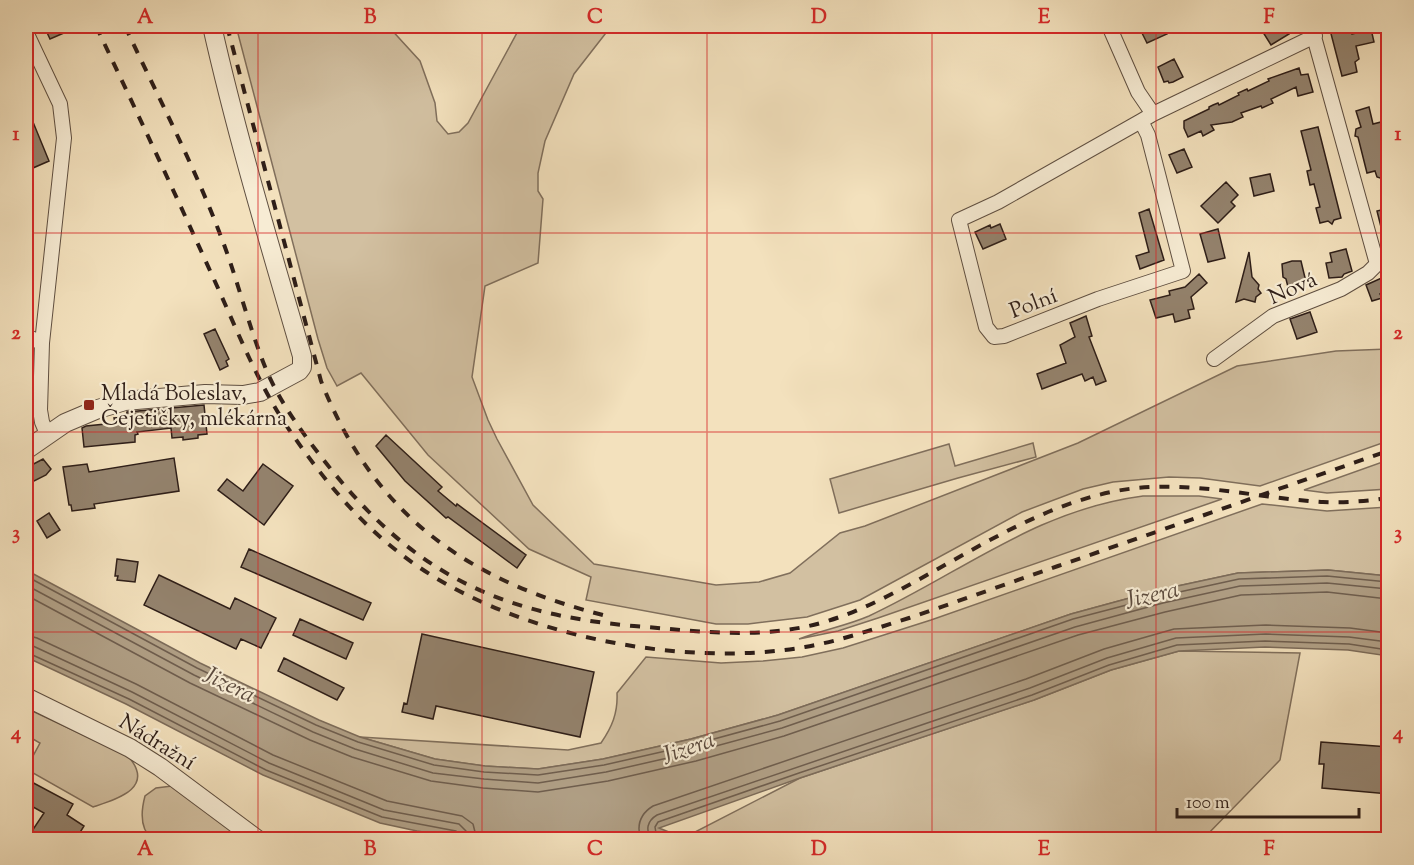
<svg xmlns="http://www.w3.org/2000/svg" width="1414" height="865" viewBox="0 0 1414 865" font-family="'Sorts Mill Goudy',serif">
<rect width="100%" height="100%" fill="#f3e1bd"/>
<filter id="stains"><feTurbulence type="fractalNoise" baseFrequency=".00333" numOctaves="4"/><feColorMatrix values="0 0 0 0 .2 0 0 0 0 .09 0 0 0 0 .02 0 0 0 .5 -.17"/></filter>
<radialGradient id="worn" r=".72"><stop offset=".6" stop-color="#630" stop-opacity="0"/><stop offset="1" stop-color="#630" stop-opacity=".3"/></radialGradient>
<path fill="#d2c0a1" stroke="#806f5c" stroke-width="1.5" d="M236,26H388L420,61L435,103L437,121L448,134L459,132L468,123L518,31L609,29L574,74L545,141L538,173V191L543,199L538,263L485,286L472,377L488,420L497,439L533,505L594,564L716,585L759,582L790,573L840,533L865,526L1078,443L1237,366L1336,351L1388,349V441L1260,486L1200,478L1169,477L1113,482L1083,489L1022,512L860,600L807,617L748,624H716L586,600L591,577L529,549L428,455L361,373L337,386L327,368L318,339Z
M1033,443L1036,457L958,478L839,513L830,479L949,444L955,466Z
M1388,460V489L1327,493L1304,490Z
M1143,496H1199L1222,499L878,618L838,631L799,639C822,630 846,626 869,616C963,572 1036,510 1143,496Z
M1262,504L1327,511L1388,507V576L1328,570L1238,573L1159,590L1071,614L778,715L691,739L603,759L538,769L485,766L435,759L360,737L568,750L601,743C612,727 618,713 617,693L646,657L721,663L763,661L802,657L843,648L931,620Z
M1179,651L1300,653L1280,760L1203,839L710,840L695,832L800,778L1034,700L1111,670Z
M26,708L128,756C156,788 117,799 93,807L26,769L40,743L26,735Z
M172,786L244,839H152C140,829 141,811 145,796L156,788Z"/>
<path fill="#b09f85" stroke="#7c6b59" stroke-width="1.5" d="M26,570L200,663L319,720L360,737L435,759L485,766L538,769L603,759L691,739L778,715L1071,614L1159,590L1238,573L1328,570L1388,576V656L1348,650L1265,647L1179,651L1111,670L1034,700L800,778L659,828L686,839L474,840L417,831L380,823L263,775L126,704L26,657Z"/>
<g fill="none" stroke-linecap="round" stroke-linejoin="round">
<path stroke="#6f5e4e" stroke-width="1.5" d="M26,576L197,668L316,725L358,742L434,765L484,772L538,775L604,765L692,745L780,721L1073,619L1161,596L1239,579L1327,576L1388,582
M26,585L194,675L313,732L355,749L433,773L484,779L538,783L606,772L694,752L782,728L1075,627L1163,603L1240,586L1327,583L1388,589
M26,595L190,683L310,740L352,757L431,781L483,788L538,792L608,781L696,761L784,736L1078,635L1165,612L1241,595L1327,592L1388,599
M26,635L37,638L136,684L273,755L387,801L462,816L473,824L477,840
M26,644L33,646L132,692L269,763L384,810L459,824L466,831L468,840
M26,652L129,699L266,770L382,817L456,831L460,834L461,840
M641,840C636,825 640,814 653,806L1026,679L1104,649L1174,629L1266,625L1350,628L1388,633
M652,840C645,830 647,821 657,815L1030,688L1107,658L1176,638L1266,634L1349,637L1388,642
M669,840L656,833L655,827L658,822L799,773L1032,695L1109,665L1177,645L1265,641L1349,644L1388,650"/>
</g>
<path fill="#94836e" stroke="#2e1e18" stroke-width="1.5" d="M44,26H80L50,39Z
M1148,26H1163L1167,34L1147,43L1140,29Z
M1267,26H1283L1289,34L1271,45L1261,29Z
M1329,26H1350L1352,34L1371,29L1374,42L1356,46L1359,59L1355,62L1357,72L1342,76Z
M1174,59L1183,77L1173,82L1169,83L1168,81L1164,82L1158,67Z
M1299,68L1301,75L1308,74L1313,92L1298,96L1296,87L1271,99L1273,103L1262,108L1261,106L1241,113L1243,117L1232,122L1211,125L1214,130L1203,136L1201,131L1188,137L1184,128V121L1209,109V107L1213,105L1218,103L1219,105L1239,95L1238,93L1247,89L1248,91L1269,81L1268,79Z
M26,105L49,161L26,171Z
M1369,107L1373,124L1385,121L1388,134L1383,135L1389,157V181L1377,177L1375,171L1367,173L1358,137L1355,136L1356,129L1361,127L1356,111Z
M1318,127L1341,218L1334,220L1332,224L1328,221L1320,223L1316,208L1320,207L1314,184L1310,185L1307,171L1311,170L1301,131Z
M1184,149L1192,167L1177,173L1169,155Z
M1270,174L1274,191L1254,196L1250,178Z
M1226,182L1238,195L1231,202L1235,206L1218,223L1201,206Z
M1389,208V243H1385L1377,211Z
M1149,209L1164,260L1140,269L1136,256L1149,252L1139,213Z
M1000,224L1006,239L983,249L975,232L990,225L991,228Z
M1218,229L1225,258L1208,262L1200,234Z
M1346,249L1352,271L1344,274L1342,277L1329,278L1326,263L1332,262L1330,253Z
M1249,252L1252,277L1259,285L1258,289L1261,293L1256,297L1255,302L1244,299L1236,302Z
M1292,261H1301L1306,282L1288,287L1286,279L1283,277L1282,264Z
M1199,274L1207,283L1191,297L1194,309L1188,310L1190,318L1175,322L1173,314L1156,318L1150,300L1170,295L1169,291L1185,287Z
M1386,276L1389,291L1380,294L1382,298L1372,301L1366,285Z
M1310,312L1317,332L1297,339L1290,319Z
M1086,316L1092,336L1089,337L1106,381L1096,385L1093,377L1085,381L1082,374L1042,389L1037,374L1066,363L1060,345L1075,337L1070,323Z
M215,329L229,359L226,361L228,366L220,370L204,334Z
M204,405L207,434L198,435V438L183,440V437L172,438L171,428L137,432L138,434L135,435V442L84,447L82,428L86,426L115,423L114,418L126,417L127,412Z
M386,435L442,487L438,491L456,506L457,504L526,555L517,568L448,517L446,518L405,481L376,446Z
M174,458L179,491L94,504L95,508L72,511L71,505H69L63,467L87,464L89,472Z
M43,459L51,469L46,475L26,485V468Z
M263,464L293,486L264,525L218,490L227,479L243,491Z
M49,513L60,530L47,538L37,521Z
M249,549L371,603L363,620L241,567Z
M117,559L138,562L135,582L117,580L118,576H115Z
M159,575L230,609L235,598L276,618L261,648L241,639L236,649L144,605Z
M300,619L353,643L346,659L293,635Z
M422,634L594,672L580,737L436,706L433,719L402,712L404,703L407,704Z
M284,658L344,688L337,700L278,671Z
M1321,742L1389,747V794L1322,788L1324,764H1319Z
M26,779L73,804L67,815L84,826L79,834L87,840H26L44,813L26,803Z"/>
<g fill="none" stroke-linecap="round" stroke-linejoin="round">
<g stroke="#5f4f41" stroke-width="16">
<path id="minor" d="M1109,26L1138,92L1153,114
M1311,26L1377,264
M26,32L60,104L64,138L42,343L40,410L42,422L48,436
M1141,121L1148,135L1183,271L1098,299L1004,336L994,337L986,327L959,220L998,202L1141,121L1153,114L1315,36
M26,336L42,343
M1214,359L1273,316L1341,289L1368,273L1377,264L1388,259"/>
</g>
<g stroke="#5f4f41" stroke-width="20">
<path id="tertiary" d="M26,450L65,423L98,409L125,401L205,394L243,395L260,392L299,371L302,367V356C270,246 237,137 212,26
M26,697L130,748L160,767L258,840"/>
</g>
<use href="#minor" stroke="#f7ecd4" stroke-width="14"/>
<use href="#tertiary" stroke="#f7ecd4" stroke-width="18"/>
<path stroke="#2e1e18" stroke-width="4" stroke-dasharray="10 10" stroke-linecap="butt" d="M96,26C135,108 174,191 212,275C236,327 257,383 290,431C321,476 357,521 401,554C503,634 679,669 805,647C840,641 874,629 909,618C959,601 1009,583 1058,566C1168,528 1278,489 1388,451
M125,26C157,95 193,163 220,234C238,280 249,329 268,374C283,407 304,435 326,463C412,572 496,614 634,626C697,631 759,640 821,623C856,613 887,597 918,580C980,546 1041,507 1111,492C1182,477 1252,498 1323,502C1345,503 1367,501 1388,498
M227,26L321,381C375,518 471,583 611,617"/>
</g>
<path fill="none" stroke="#d62828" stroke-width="1.5" stroke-opacity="0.55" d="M258,26V840M482,26V840M707,26V840M932,26V840M1156,26V840M26,233H1388M26,432H1388M26,632H1388"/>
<rect fill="#8f2418" stroke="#f7ecd4" stroke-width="2" x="83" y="399" width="12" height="12" rx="3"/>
<g text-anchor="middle" stroke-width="4.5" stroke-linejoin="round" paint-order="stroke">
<g font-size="22" fill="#2e1e18" stroke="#f7ecd4">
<text transform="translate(1292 287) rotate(-24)" y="8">Nová</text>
<text transform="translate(1033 302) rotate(-21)" y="8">Polní</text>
<text transform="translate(158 741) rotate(32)" y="8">Nádražní</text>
</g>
<g font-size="22" fill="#2e1e18" stroke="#f7ecd4" text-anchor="start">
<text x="101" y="400">Mladá Boleslav,<tspan x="101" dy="25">Čejetičky, mlékárna</tspan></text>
</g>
<g font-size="24" font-style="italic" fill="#5c4b3e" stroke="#f7ecd4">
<text transform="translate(1152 594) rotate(-12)" y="8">Jizera</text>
<text transform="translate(230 684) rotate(26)" y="8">Jizera</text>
<text transform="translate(688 747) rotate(-19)" y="8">Jizera</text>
</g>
</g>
<rect width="1414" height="865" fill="none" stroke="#f3e1bd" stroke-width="66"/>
<path d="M1177 808v9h182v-9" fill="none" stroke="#2e1e18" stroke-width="3"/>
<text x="1186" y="808" font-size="18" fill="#2e1e18" stroke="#f7ecd4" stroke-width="4.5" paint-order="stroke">100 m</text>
<rect x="33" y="33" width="1348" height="799" fill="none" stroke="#d62828" stroke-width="2"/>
<g font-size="20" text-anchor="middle" font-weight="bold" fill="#d62828">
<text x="145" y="23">A</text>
<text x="370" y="23">B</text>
<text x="595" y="23">C</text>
<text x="819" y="23">D</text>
<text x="1044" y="23">E</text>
<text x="1269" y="23">F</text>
<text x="16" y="140">1</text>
<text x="1398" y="140">1</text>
<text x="16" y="339">2</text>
<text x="1398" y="339">2</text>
<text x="16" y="539">3</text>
<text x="1398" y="539">3</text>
<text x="16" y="739">4</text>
<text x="1398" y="739">4</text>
<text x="145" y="855">A</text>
<text x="370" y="855">B</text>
<text x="595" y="855">C</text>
<text x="819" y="855">D</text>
<text x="1044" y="855">E</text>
<text x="1269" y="855">F</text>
</g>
<rect width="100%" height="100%" filter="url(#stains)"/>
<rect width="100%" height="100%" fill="url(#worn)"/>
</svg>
